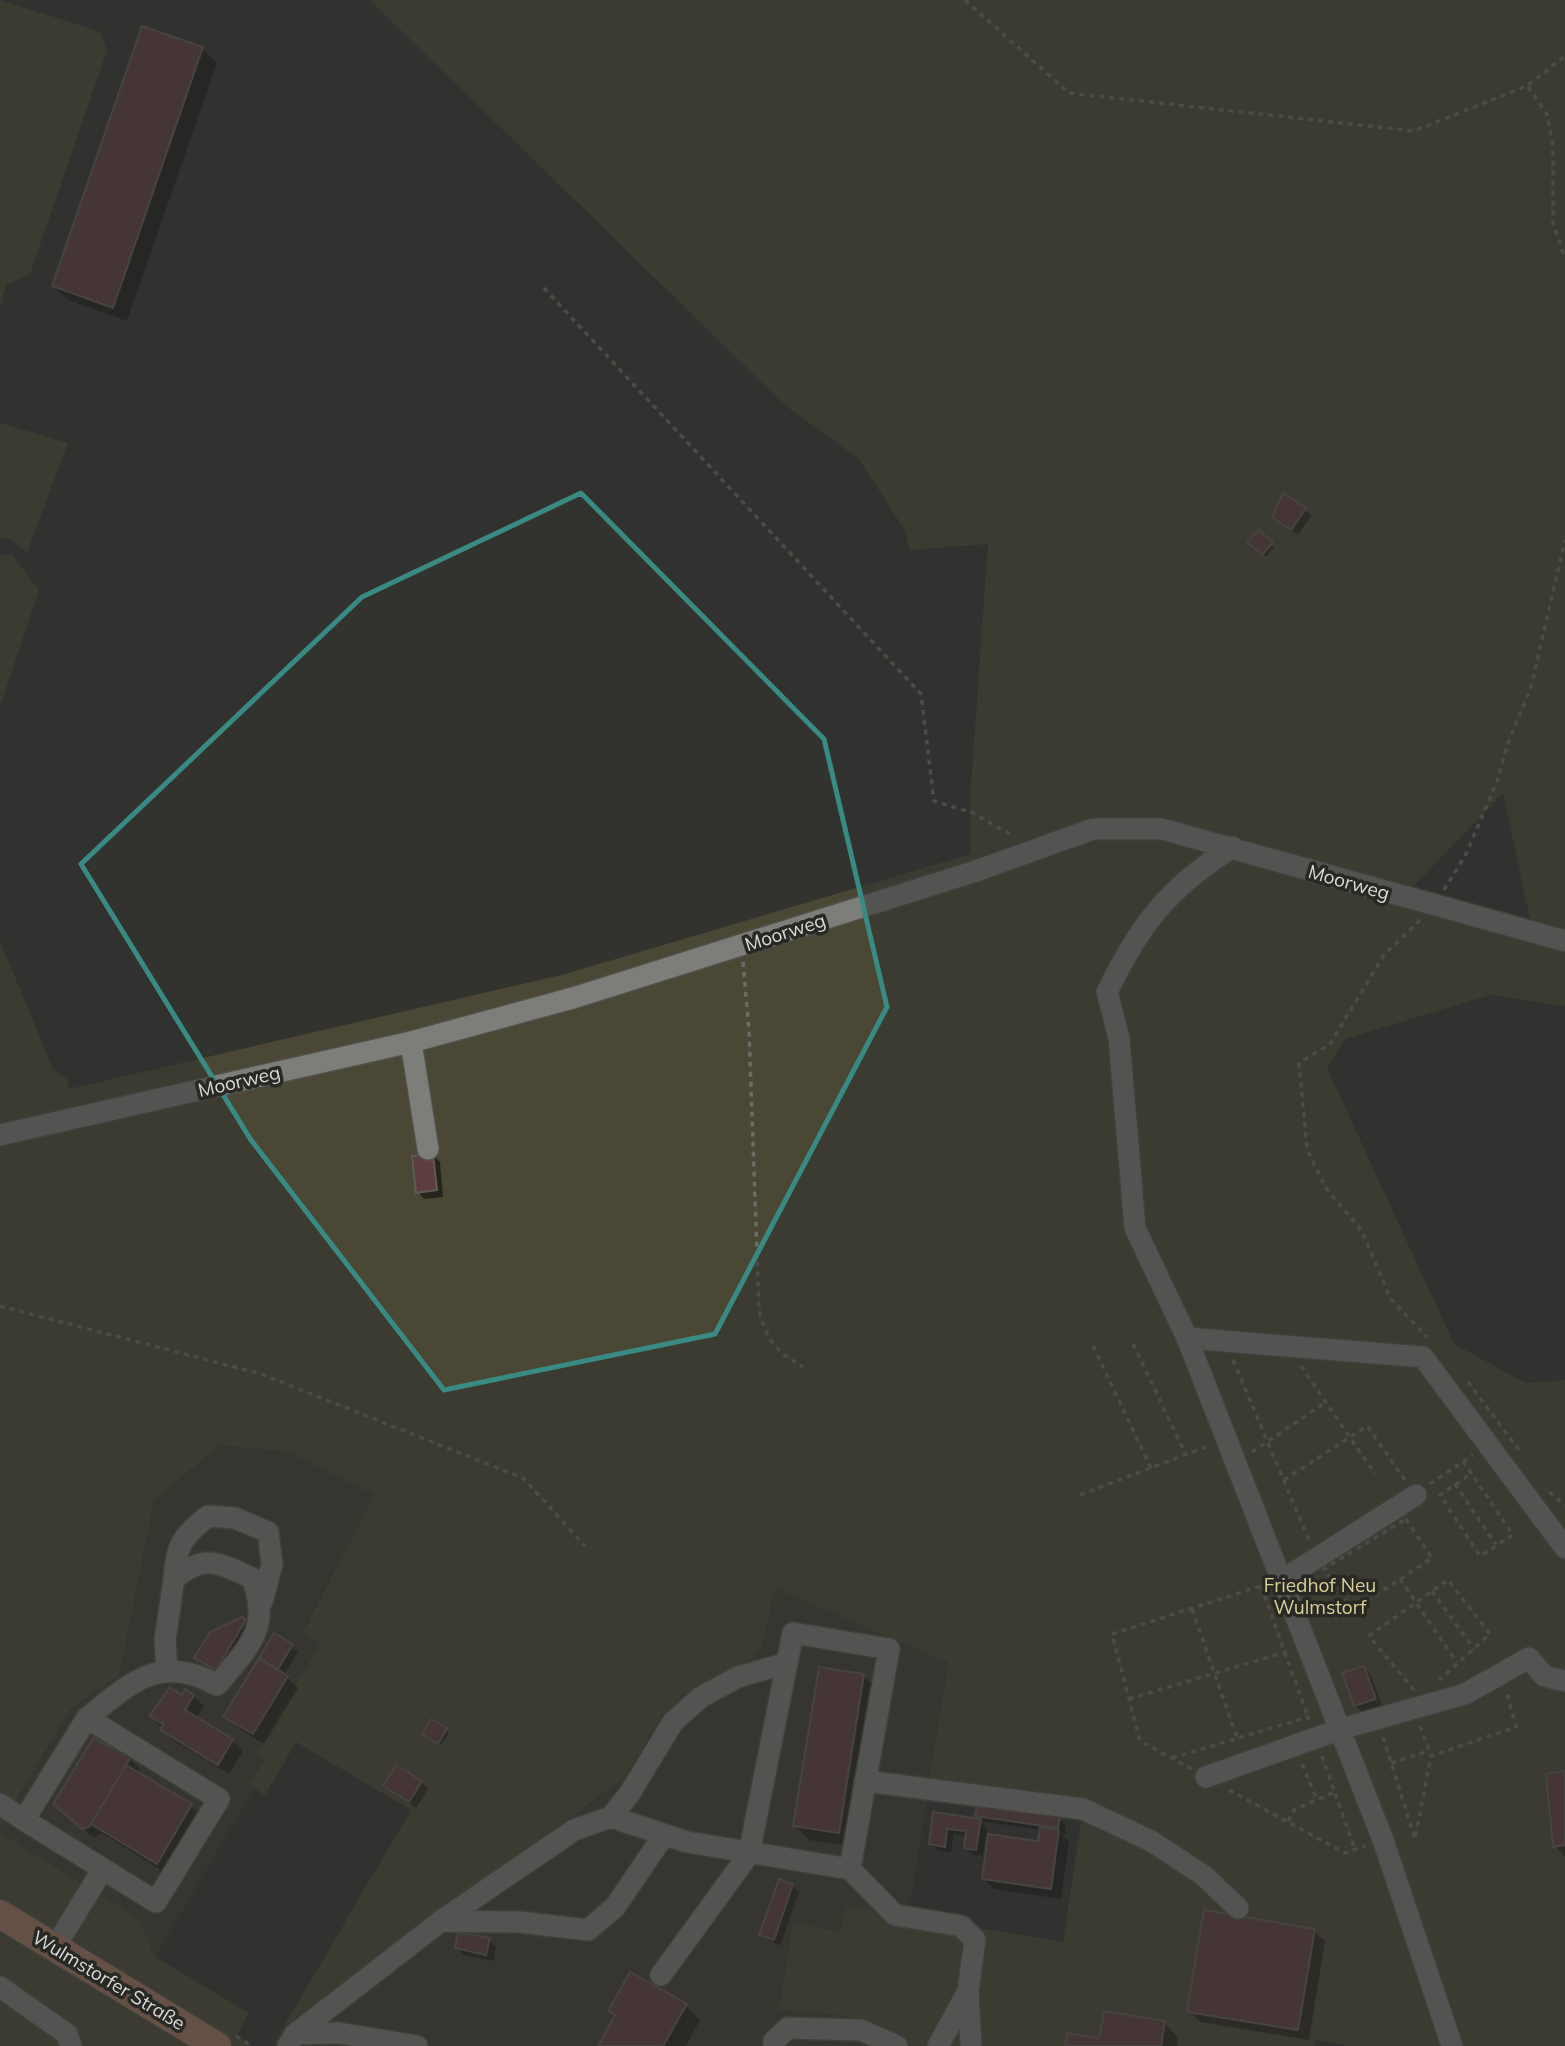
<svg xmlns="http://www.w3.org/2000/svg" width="1565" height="2046" viewBox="0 0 1565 2046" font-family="Mulish,sans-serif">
<rect width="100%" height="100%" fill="#32322f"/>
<path fill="#3c3b32" d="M220,1445L288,1452L375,1495L302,1632L320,1644L256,1752L265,1759L249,1784L254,1788L155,1957L138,1918L0,1833V1826L72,1707L119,1675L154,1500Z
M775,1588L949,1663L908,1918L846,1906L831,2014L866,2021L914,2046H272L284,2026L624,1778L663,1714L695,1686L749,1663L761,1647Z"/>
<path fill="#4a4734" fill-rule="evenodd" d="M0,0L100,32L107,50L30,274L6,285L0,306Z
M370,0H1565V1006L1490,995L1345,1039L1327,1068L1454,1344L1525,1383L1565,1380V2046H1347L1315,2039L1313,2046H912L866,2021L831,2014L779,2010L793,1923L840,1932L846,1906L1063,1942L1083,1810L927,1790L949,1663L775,1588L761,1647L749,1663L695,1686L663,1714L624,1778L284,2026L411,1810L296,1742L265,1795L249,1785L265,1759L255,1753L320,1644L302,1633L375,1495L288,1452L220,1445L154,1500L119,1675L72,1707L0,1826V941L53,1069L68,1080L69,1089L565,974L971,854L970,800L988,544L910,550L905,530L858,458L786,406ZM1503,793L1533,933L1403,897Z
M0,423L68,443L27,552L8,538L0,539Z
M11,554L39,590L0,706V556Z
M0,1833L138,1918L155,1957L249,2013L236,2036L253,2046H0Z"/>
<path fill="#0007" d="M202,49L217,63L127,321L68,300L54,286Z
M1305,509L1311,516L1298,535L1274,516Z
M1259,532L1274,547L1266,557L1250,542Z
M433,1155L440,1162L443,1197L424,1199L418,1192Z
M245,1621L252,1628L223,1676L197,1657Z
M274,1635L298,1652L284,1675L298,1688L264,1744L236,1727L226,1716Z
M1364,1668L1370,1674L1382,1705L1362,1712L1355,1705Z
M864,1676L878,1690L853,1847L809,1840L795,1825Z
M193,1696L204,1706L196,1719L232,1741L243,1751L229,1774L172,1740L151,1716L182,1697Z
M432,1721L449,1733L441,1745L427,1737Z
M130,1759L140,1769L138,1774L191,1806L206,1820L172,1877L102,1833L94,1838L66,1814Z
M1565,1773V1857L1555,1846Z
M421,1782L428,1789L416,1808L385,1786Z
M935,1814L983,1821L977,1815L1059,1819L1066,1826L1065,1834L1060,1833L1069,1842L1061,1899L994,1889L984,1879L1039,1843L1041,1830L980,1821L987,1828L983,1856L973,1855L966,1848L967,1836L954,1834L951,1852L938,1850L931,1844Z
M792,1886L799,1892L780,1946L761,1935Z
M1314,1931L1325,1941L1309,2040L1200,2022L1189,2011Z
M489,1940L496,1947L493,1961L464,1955L457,1948Z
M686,2006L700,2020L686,2046H600L616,2016L610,2010Z
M1164,2023L1178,2037L1177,2046H1067Z"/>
<path fill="#5d3d3d" stroke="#5e5b5a" stroke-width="2" d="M142,26L203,47L113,308L52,286Z
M1283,493L1306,508L1291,530L1272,517Z
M1259,530L1273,543L1262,555L1247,542Z
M433,1154L437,1190L416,1193L412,1156Z
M242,1617L246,1620L216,1670L194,1658L210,1632Z
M274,1633L293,1644L278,1669L259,1658Z
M259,1658L288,1676L253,1734L223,1717Z
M1364,1666L1376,1699L1354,1706L1342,1673Z
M819,1667L864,1674L839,1833L793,1826Z
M170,1687L182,1695L185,1689L194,1695L185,1710L233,1739L218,1765L160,1730L163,1724L149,1716Z
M431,1719L447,1728L438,1744L422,1734Z
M93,1738L131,1757L89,1827L82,1829L53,1804Z
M126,1765L192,1804L157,1864L91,1824Z
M396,1765L422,1781L409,1802L383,1786Z
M1565,1771V1845L1553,1847L1546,1774Z
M977,1806L1060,1817L1058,1828L975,1816Z
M933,1812L981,1819L976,1850L964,1848L966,1831L947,1829L945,1847L929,1844Z
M1040,1827L1059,1830L1051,1889L982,1879L988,1834L1038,1841Z
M779,1879L793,1884L774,1940L759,1935Z
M1204,1910L1315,1929L1298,2030L1187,2012Z
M458,1932L490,1938L486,1955L455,1948Z
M630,1972L687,2004L663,2046H598L615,2015L608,2011Z
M1104,2011L1165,2021L1161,2046H1065L1067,2033L1099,2038Z"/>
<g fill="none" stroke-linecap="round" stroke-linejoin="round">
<g stroke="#50504d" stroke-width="24">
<path id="minor" d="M1233,847C1169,887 1140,924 1107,992L1119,1038L1135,1228L1187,1338L1383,1840L1452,2046
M411,1042L428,1149
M0,1135L411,1042L573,998L976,871L1093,829H1162L1565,941
M1187,1338L1423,1357L1565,1548
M174,1579C177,1544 181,1538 208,1516L235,1518L268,1532L272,1564L262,1602
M1282,1580L1416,1495
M87,1718C132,1682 160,1653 217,1685C248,1648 272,1628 252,1578C218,1563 205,1553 174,1579L165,1640L167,1669
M1206,1777L1341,1729L1465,1694L1529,1658L1544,1676L1565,1681
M865,1781L1083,1809L1151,1841L1203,1875L1238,1908
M0,1804L24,1820
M611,1817L687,1842L850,1869L889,1649L793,1633L749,1854L661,1975
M850,1869L895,1915L961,1926L975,1940L968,1991L971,2046
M441,1921L519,1922L588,1930L615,1907L664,1835
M55,1947L103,1869L156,1902L219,1799L87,1718L24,1820L103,1869
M0,1987L67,2034L71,2046
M295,2034L338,2033L417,2046
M288,2046L295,2034L441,1921L574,1830L611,1817L630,1793L673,1722L701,1697L738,1677L787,1663
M774,2046V2041L788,2028L861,2030L897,2046
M938,2046L967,1993"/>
</g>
<g stroke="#50504d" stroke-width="31">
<path id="major" d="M0,1914L217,2046"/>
</g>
<path stroke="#6b6b68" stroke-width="3.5" stroke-dasharray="5 5" stroke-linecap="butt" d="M965,0L1069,93L1414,131L1527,86L1565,56
M1528,87L1547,114L1553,146V223L1565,258
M544,288L921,694L934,801L973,813L1015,837
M1444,890L1465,856L1497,782L1507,746L1531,687L1565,540
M1420,920L1384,955L1330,1044L1299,1063L1307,1149L1325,1187L1362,1231L1390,1298L1427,1337
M743,962L749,1031L759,1311C769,1344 775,1350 803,1367
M0,1306L261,1374L523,1478L585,1546
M1133,1344L1186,1455
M1093,1346L1151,1468
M1233,1360L1309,1540
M1301,1366L1375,1474
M1468,1382L1522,1454
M1252,1452L1326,1402
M1463,1461L1513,1535L1480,1556L1440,1495L1472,1473
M1284,1480L1367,1426L1405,1480
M1430,1484L1473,1455
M1455,1484L1496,1545
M1549,1492L1565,1505
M1080,1495L1208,1446
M1406,1519L1432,1558L1353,1610L1324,1569Z
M1400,1579L1457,1663
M1261,1586L1308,1717
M1432,1591L1474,1649
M1192,1609L1237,1738
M1414,1690L1369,1636L1448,1580L1490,1634L1439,1680
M1129,1699L1289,1651
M1420,1726L1431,1756
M1383,1737L1415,1839L1431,1756L1516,1727L1506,1691
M1322,1756L1355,1850
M1172,1758L1308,1717L1310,1723
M1391,1763L1429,1751
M1302,1764L1317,1800
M1192,1769L1140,1741L1112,1634L1264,1585
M1229,1790L1345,1853L1365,1846
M1288,1821L1295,1809L1335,1792
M236,2036L249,2044"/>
<use href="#minor" stroke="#7d7d7a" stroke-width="21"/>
<use href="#major" stroke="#a57661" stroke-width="28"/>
</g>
<path d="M0 0H1565V2046H0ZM581,493L824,739L887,1007L715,1334L444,1390L251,1140L81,864L362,597Z" fill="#32322f" fill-opacity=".55" fill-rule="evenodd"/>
<path fill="none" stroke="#388a83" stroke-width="5" stroke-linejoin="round" d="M581,493L824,739L887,1007L715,1334L444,1390L251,1140L81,864L362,597Z"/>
<g text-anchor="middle" stroke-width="7" stroke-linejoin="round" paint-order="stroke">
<g font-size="19" fill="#dbdad9" stroke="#282825">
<text transform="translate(1349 882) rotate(16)" y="7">Moorweg</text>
<text transform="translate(785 932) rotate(-18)" y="7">Moorweg</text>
<text transform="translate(239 1081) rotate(-13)" y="7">Moorweg</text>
<text transform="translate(109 1980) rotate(31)" y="7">Wulmstorfer Straße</text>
</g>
<g font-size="19" fill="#d9cf96" stroke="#282825">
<text x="1320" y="1592">Friedhof Neu<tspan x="1320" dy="22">Wulmstorf</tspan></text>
</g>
</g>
</svg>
